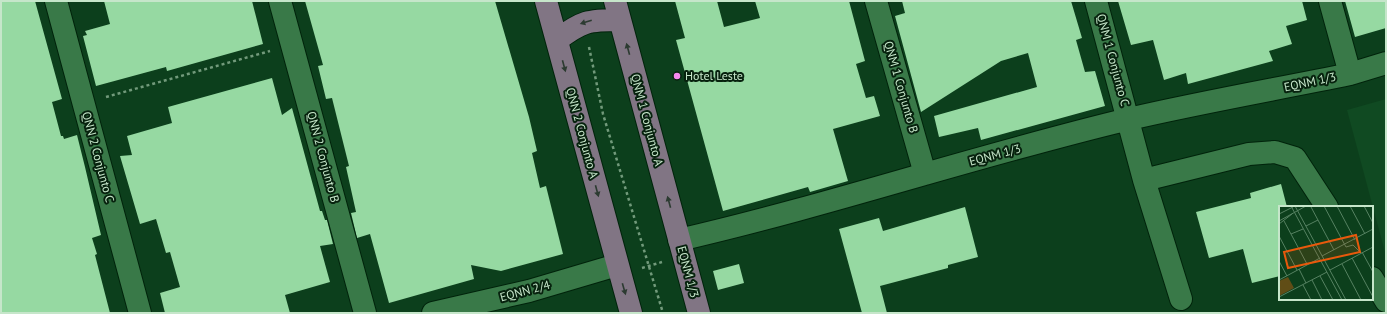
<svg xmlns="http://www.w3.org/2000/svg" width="1387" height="314" viewBox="0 0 1387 314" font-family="'PT Sans',sans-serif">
<rect width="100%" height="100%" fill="#0c3f1c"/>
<path fill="#104a22" d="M1386,99V256L1347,110Z"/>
<path fill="#96d9a2" d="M1,1H35L62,99L52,102L61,136H63L64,139L77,135L85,167L101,235L92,238L97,254L95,255L110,313H1Z
M104,1H252L263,44L167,71L166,67L96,86L83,36L87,35L85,31L110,24Z
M305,1H495L529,117L537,151L532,153L540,188L546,186L563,254L501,271L471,265L474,279L389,303L370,234L357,238L351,213L356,212L346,167L349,166L332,98L326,99L318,66L323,65Z
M675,1H717L724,27L760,18L755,1H849L865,61L856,64L866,98L874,96L880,116L833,129L848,181L810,192L808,187L723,211L676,40L685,38Z
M902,1H1071L1082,38L1076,40L1085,72L1095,71L1105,106L981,140L978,128L939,137L934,116L1037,87L1028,53L1001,61L921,112L895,16L905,13Z
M1118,1H1302L1307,20L1286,26L1292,44L1269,51L1273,61L1188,84L1186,73L1164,80L1153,40L1131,45Z
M1345,1H1386V28L1355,37Z
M272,78L282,115L292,108L320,211H322L325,220H327L333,244L320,246L330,282L285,295L290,313H165L160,293L180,287L170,252L166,253L156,219L140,224L120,156L132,155L127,136L172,123L168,107Z
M1281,184L1287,207H1280V276L1252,283L1243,249L1209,258L1196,212L1251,198L1250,193Z
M965,207L978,257L948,265V268L880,286L887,313H862L839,229L879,218L883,231Z
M739,264L744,283L718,290L713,271Z"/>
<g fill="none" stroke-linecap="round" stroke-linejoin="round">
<g stroke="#01230b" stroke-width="24">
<path id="minor" d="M56,1L140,313
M280,1L365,313
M876,1L925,174
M1096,1L1144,180L1249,154L1275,152L1295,158L1327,207
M1330,1L1350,74
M1144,180L1181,299
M679,240C831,205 978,155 1129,119C1202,102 1277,89 1350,74L1386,63
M1372,278L1386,301
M433,313L529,291L617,265"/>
</g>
<g stroke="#01230b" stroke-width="24">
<path id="major" d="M546,1L631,313
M615,1L699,313
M557,40C582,21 588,20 620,20"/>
</g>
<path stroke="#729a7b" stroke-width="2.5" stroke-dasharray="3 3" stroke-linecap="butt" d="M589,47L603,114L663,313
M106,97L270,51
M642,268L662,262"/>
<use href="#minor" stroke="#397948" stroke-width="22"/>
<use href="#major" stroke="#817584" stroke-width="22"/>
</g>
<defs><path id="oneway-solid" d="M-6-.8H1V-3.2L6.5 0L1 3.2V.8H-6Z"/></defs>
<g fill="#2c3b31">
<use href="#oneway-solid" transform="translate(586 22) rotate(163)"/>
<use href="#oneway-solid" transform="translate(628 49) rotate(-105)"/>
<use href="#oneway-solid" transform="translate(564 66) rotate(75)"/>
<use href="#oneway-solid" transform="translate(597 191) rotate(75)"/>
<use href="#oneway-solid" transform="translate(669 202) rotate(-105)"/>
<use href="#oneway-solid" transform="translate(624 289) rotate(74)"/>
</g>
<circle fill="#f589ee" stroke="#07220e" stroke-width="1.5" cx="677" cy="76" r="4"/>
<g text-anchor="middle" stroke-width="4" stroke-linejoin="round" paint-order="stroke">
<g font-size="12" fill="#c6e6ca" stroke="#07220e">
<text transform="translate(1113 60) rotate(75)" y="4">QNM 1 Conjunto C</text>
<text transform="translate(1310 82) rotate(-12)" y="4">EQNM 1/3</text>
<text transform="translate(901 87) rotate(74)" y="4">QNM 1 Conjunto B</text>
<text transform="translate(647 120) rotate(75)" y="4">QNM 1 Conjunto A</text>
<text transform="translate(582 133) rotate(75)" y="4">QNN 2 Conjunto A</text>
<text transform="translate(995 155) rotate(-15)" y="4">EQNM 1/3</text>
<text transform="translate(98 157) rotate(75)" y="4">QNN 2 Conjunto C</text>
<text transform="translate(323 157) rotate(75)" y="4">QNN 2 Conjunto B</text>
<text transform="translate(688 272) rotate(75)" y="4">EQNM 1/3</text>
<text transform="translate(525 291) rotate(-15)" y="4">EQNN 2/4</text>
</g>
<g font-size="12" fill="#c6e6ca" stroke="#07220e" text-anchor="start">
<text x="685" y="80">Hotel Leste</text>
</g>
</g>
<g transform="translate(1279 206)">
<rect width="94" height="94" fill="#0c3f1c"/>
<path d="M9,71L15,82L0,90V75Z" fill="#604d16"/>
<path fill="none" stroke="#568262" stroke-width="1" d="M12,0L63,94M16,0L67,94M45,0L67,41L74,39L82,47M58,0L76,34M71,0L86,28M85,0L94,17M32,1L55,44M0,8L14,1M0,15L27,0M5,15L28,58M0,18L13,8M27,20L39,14M12,28L24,23M0,30L18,64M83,46L94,66M43,50L94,23M73,52L94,91M0,55L8,70M63,58L82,94M20,63L27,77M51,64L94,41M41,70L54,94M0,74L41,52M33,74L43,94M24,79L32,94M0,91L48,66"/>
<path fill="#e8590c" fill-opacity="0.15" stroke="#e8590c" stroke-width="2" d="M77,29L81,46L9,62L5,46Z"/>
<rect width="94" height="94" fill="none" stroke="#c6e6ca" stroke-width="2"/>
</g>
<rect width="1387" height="314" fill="none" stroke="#c6e6ca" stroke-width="4"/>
</svg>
